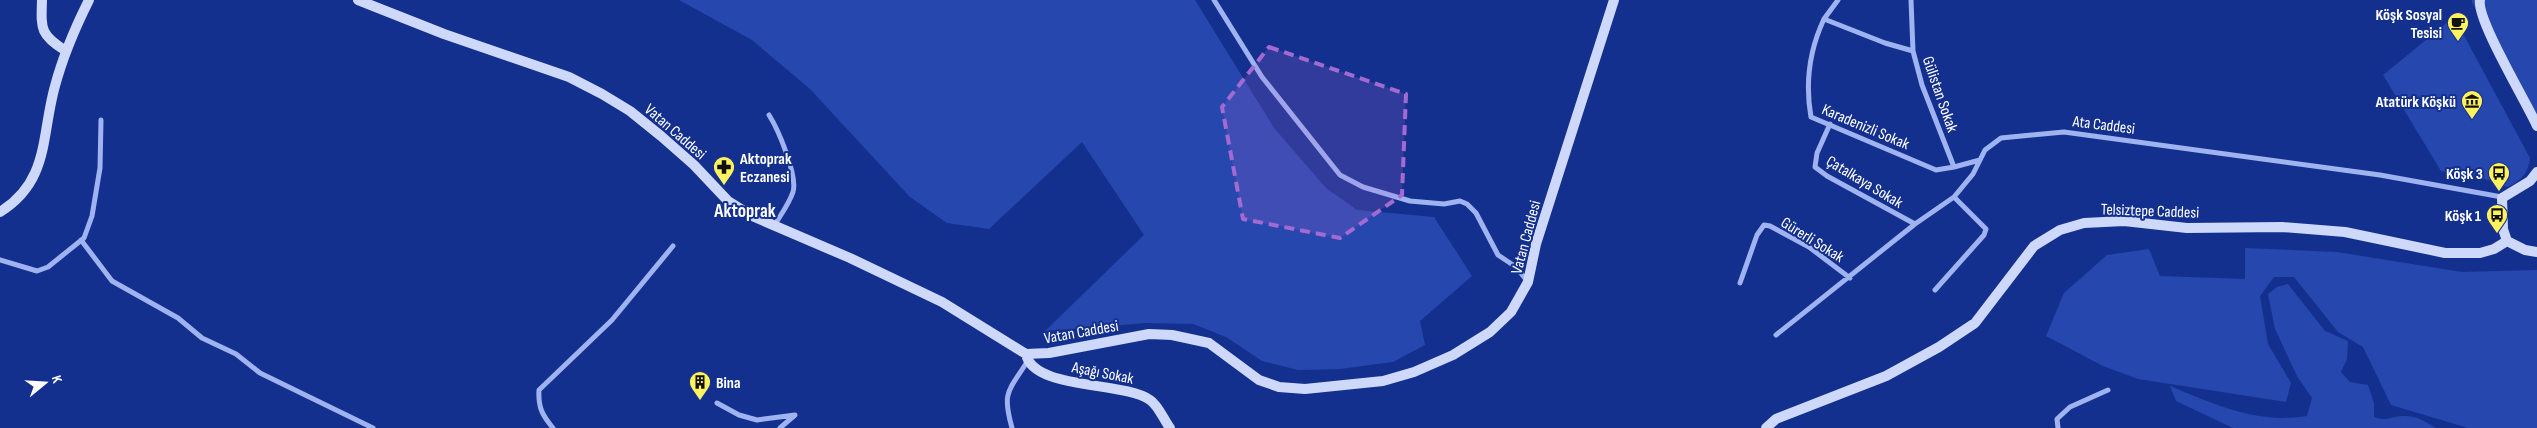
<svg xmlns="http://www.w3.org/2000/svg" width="2537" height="428" viewBox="0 0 2537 428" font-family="'Sofia Sans Condensed',sans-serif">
<rect width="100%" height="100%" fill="#14308f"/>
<path fill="#2647ae" d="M679,0H1195L1274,128L1326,188L1357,210L1434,217L1472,276L1420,321L1425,345L1393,362L1340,369L1298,370L1262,361L1226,337L1193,324L1147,323L1045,331L1144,235L1082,142L989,229L947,223L910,197L810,89L752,40Z
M2472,0H2537V122L2472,2Z
M2454,17L2530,158C2529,172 2520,182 2507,187L2494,181L2441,171L2383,75Z
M2245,248L2337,252L2462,272L2537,270V428H2468L2391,405L2363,347L2338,332L2294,277H2274L2260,296L2268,344L2291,383L2286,402L2138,379L2103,366L2046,336L2064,293L2107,255L2149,249L2160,276L2245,279Z
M2288,284L2325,331L2348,341L2347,359L2341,372L2350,382L2368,385L2374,403V417C2388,422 2389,417 2402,416C2415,415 2425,421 2436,428H2233L2176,401L2170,386C2216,405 2257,424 2307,416L2312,398L2297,376L2275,329L2268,294L2277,287Z"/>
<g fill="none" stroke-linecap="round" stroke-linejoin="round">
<path stroke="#9fb3f1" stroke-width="5" d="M1214,0L1262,77L1340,175L1363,187L1410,201L1444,204L1460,201L1467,204L1476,213L1498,255L1516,267L1528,282
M1911,0L1913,51L1922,85L1954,167L1980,160
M1824,19L1838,0
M1913,51L1885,43L1824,19C1809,51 1805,83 1811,117L1936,170L1954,167
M769,115C778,129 798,176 793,192C789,204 780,216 774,226
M1830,124L1817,153L1815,167L1827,176L1915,224
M81,240L112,281L178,318L202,338L236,354L260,373L373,428
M0,260L37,271L48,267L84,238L92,216L100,168L101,120
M1740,283L1757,235L1764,225L1770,226L1809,247L1850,278
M1935,290L1984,235L1986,229L1954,197
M1776,335L1915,224L1954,197L1973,174L1985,150L2001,138L2064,132L2380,175L2502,197
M717,403L739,415L757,420L795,415L780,428
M553,428C542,415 538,407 539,390L612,320L673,246
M1012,428C1002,392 1008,392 1027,362
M2058,428L2057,419L2070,407L2108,390"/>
<path stroke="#cdd8fb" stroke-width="10" d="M42,0C41,29 40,35 66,51
M358,0L444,34L569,77L602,94L630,111L661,136L694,165L728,201L752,216L850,258L942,302L1026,354L1049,353L1149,334L1172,335L1209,343L1259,380L1279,387L1305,389L1383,381L1414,372L1453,355L1490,332L1511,312L1528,282L1536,244L1614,0
M2480,0C2476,19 2527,103 2537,126
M2537,172L2530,181L2502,198L2503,229L2507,241L2525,250L2537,252
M0,212C50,181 41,135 55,86C63,56 75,28 89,0
M1026,354C1033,390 1123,381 1150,400C1158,405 1164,420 1170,428
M1766,428L1776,419L1886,376L1939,347L1975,323L2034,246L2060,230L2084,223L2124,221L2187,228L2282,227L2345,232L2445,253H2480L2494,249L2507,241"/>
</g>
<path fill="#a36bd2" fill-opacity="0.2" stroke="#a36bd2" stroke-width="4" stroke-dasharray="10 6" stroke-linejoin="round" d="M1269,47L1406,94L1402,195L1340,238L1243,219L1222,107Z"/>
<defs>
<g id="cafe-pin" transform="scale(1.125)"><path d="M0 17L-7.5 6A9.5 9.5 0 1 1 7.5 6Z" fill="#fff25f" stroke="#14308f"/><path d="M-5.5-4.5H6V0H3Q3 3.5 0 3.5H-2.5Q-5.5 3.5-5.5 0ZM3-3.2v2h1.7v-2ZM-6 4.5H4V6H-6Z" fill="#111"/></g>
<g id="museum-pin" transform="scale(1.125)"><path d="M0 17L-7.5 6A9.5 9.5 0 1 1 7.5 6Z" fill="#fff25f" stroke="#14308f"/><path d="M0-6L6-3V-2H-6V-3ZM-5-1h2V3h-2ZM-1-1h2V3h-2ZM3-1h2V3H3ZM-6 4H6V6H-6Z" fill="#111"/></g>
<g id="pharmacy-pin" transform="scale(1.125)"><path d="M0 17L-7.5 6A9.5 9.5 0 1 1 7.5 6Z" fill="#fff25f" stroke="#14308f"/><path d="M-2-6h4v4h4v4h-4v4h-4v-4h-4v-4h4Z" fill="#111"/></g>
<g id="bus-pin" transform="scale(1.125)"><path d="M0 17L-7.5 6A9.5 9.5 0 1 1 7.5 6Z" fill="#fff25f" stroke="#14308f"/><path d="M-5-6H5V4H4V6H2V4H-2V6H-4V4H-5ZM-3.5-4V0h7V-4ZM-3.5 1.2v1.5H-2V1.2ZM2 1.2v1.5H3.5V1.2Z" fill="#111"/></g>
<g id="building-pin" transform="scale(1.125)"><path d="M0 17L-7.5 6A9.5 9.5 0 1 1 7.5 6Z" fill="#fff25f" stroke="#14308f"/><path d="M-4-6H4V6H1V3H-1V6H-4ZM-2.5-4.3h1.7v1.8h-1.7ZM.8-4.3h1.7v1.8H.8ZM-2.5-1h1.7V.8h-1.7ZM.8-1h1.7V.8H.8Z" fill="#111"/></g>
</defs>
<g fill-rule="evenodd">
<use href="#cafe-pin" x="2458" y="23"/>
<use href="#museum-pin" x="2472" y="101"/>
<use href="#pharmacy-pin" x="724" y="167"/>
<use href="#bus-pin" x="2499" y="173"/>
<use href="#bus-pin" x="2497" y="215"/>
<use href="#building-pin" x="700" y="382"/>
</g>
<g text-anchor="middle" stroke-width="4" stroke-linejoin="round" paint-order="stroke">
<g font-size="16" font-weight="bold" fill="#fff" stroke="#14308f" text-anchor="end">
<text x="2442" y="20">Köşk Sosyal<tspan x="2442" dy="18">Tesisi</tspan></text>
<text x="2456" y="107">Atatürk Köşkü</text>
<text x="740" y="164" text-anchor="start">Aktoprak<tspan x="740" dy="18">Eczanesi</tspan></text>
<text x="2483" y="179">Köşk 3</text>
<text x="2481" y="221">Köşk 1</text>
<text x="716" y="388" text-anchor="start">Bina</text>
</g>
<g font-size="16" fill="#fff" stroke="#14308f">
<text transform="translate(1941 94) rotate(71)" y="6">Gülistan Sokak</text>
<text transform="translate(2104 124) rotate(7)" y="6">Ata Caddesi</text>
<text transform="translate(1866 126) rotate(23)" y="6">Karadenizli Sokak</text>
<text transform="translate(676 131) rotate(41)" y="6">Vatan Caddesi</text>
<text transform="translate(1865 181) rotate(31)" y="6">Çatalkaya Sokak</text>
<text transform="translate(2150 210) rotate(2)" y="6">Telsiztepe Caddesi</text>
<text transform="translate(1525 237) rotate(-75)" y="6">Vatan Caddesi</text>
<text transform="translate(1813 239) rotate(32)" y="6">Gürerli Sokak</text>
<text transform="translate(1081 331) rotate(-10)" y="6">Vatan Caddesi</text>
<text transform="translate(1103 372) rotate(11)" y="6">Aşağı Sokak</text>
</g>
<g font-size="19" font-weight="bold" fill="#fff" stroke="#14308f">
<text x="745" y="217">Aktoprak</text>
</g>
</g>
<g transform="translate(45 383) rotate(72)" stroke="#14308f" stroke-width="4" paint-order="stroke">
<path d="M0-4L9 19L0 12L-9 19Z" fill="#ffffff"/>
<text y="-8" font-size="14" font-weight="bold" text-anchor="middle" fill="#ffffff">K</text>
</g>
</svg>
